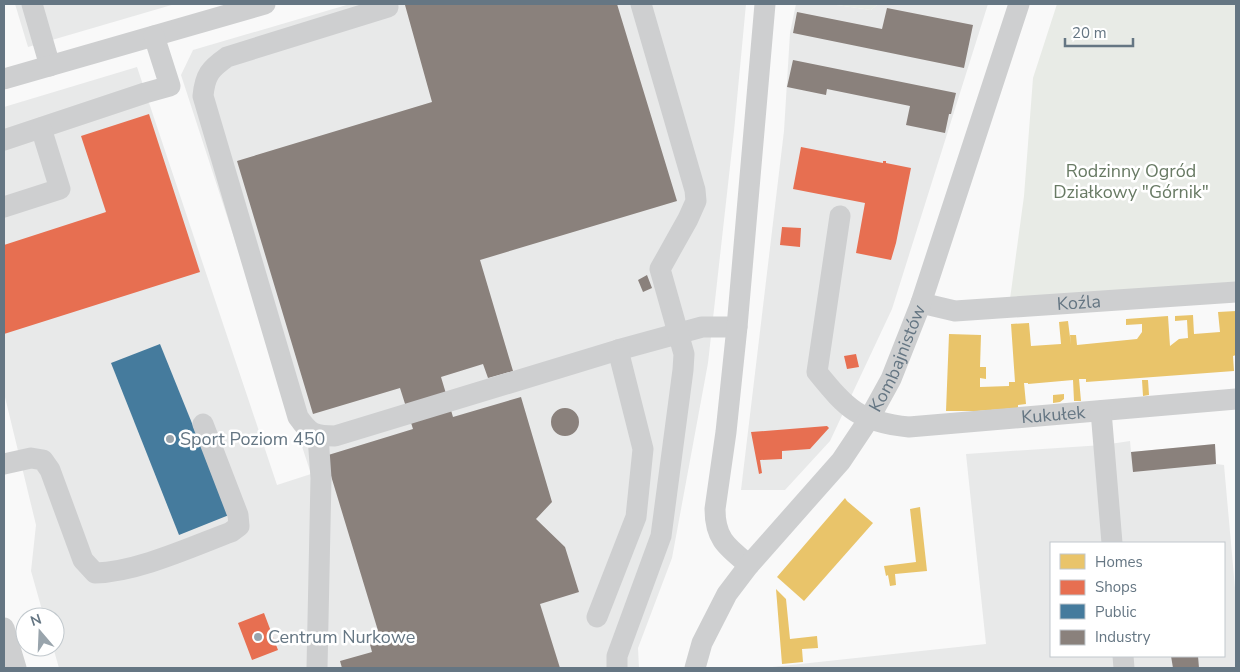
<svg xmlns="http://www.w3.org/2000/svg" width="1240" height="672" viewBox="0 0 1240 672" font-family="'Nunito Sans',sans-serif">
<rect width="100%" height="100%" fill="#f9f9f9"/>
<path fill="#e8e9e9" fill-rule="evenodd" d="M15,4H175L28,47Z
M350,4H746L734,131L708,363L672,558L638,648L639,668H59L53,647H55V617H44L31,571L36,525L4,393V107L137,67L277,485L311,474L181,75L193,50Z
M796,4H830L871,10L878,4H988L892,309L830,441L785,490H741L784,131L790,33Z
M1130,441L1131,452L1215,444L1216,464L1224,465L1236,599V668H763L986,644L966,454L1103,445ZM1051,543H1224V656H1051Z"/>
<path fill="#e8ebe6" d="M830,4H878L871,10Z
M1057,4H1236V282L1010,299L1024,196L1033,78Z"/>
<path fill="#e9c46a" d="M1236,311V355L1233,356L1234,371L1086,382V379H1079L1081,401H1074L1073,380L1028,384V383H1024L1026,404L1018,405V408L977,411H946L949,334L981,335L980,367H986V379L980,378V387L1009,386V382H1015L1011,324L1029,323L1031,346L1061,344L1059,322L1068,321L1071,345L1070,335H1076L1077,345L1137,339L1142,332V324L1126,325V319L1168,316L1170,346L1179,339L1188,338L1187,320L1175,321V316L1193,315L1194,334L1220,332L1218,312Z
M1142,380H1148L1149,395L1143,396Z
M1064,394V399L1060,402L1053,403V395Z
M845,498L847,501L873,523L804,601L777,577Z
M920,507L927,571L895,574L896,585L890,586L888,575L886,576L884,566L916,562L910,509Z
M776,589L786,599L790,639L817,636L818,648L802,649L803,662L782,664Z"/>
<path fill="#e76f51" d="M149,114L200,272L4,334V245L106,212L81,136Z
M801,147L883,163V161H886V163L911,168L896,243L891,260L856,253L865,203L793,189Z
M782,227L801,228L800,247L780,245Z
M856,354L859,367L847,369L844,356Z
M827,426L829,428L810,449L782,451V459L760,460L762,473L759,474L751,432Z
M264,613L278,650L252,660L238,623Z"/>
<path fill="#457b9d" d="M160,344L229,515L179,535L111,363Z"/>
<path fill="#8a817c" d="M409,4H617L677,201L480,260L513,371L488,378L483,364L441,377L453,417L521,397L552,502L536,519L565,547L579,592L540,604L560,668H342L340,661L372,652L368,637L379,634L325,456L413,429L400,388L313,414L237,161L432,102L405,5Z
M887,8L973,25L964,68L793,33L797,12L882,29Z
M793,60L956,93L951,114H949L945,133L906,125L910,106L827,89L826,95L787,87Z
M647,275L652,288L643,292L638,280Z
M551 422a14 14 0 1 1 28 0a14 14 0 1 1-28 0Z
M1215,444L1216,464L1133,472L1131,452Z
M1171,656H1198L1199,668H1173Z"/>
<g fill="none" stroke-linecap="round" stroke-linejoin="round">
<g stroke="#cecfd0" stroke-width="21">
<path d="M32,4L50,66"/>
<path d="M388,7L227,57C210,69 205,75 203,96L298,417C310,434 314,436 335,436L618,350L702,327H737"/>
<path d="M4,79L265,4"/>
<path d="M4,140L145,93L170,86L154,36"/>
<path d="M4,207L60,189L41,128"/>
<path id="s1" d="M840,216L817,372C847,409 859,422 909,427L1236,399"/>
<path id="s2" d="M921,303L955,311L1236,292"/>
<path d="M1101,411L1112,543"/>
<path d="M4,464L31,458L43,460L50,470L83,560L95,573C137,572 191,547 231,532L239,526L238,515L203,424"/>
<path d="M749,565C727,547 715,539 715,509L726,432L737,327L765,4"/>
<path d="M597,617L636,517L643,449L618,350"/>
<path d="M4,628L16,668"/>
<path d="M1123,656L1124,668"/>
<path d="M317,668L321,478L318,436"/>
<path d="M617,668V656L661,536L683,370L684,354L660,269L688,219L696,201L695,190L641,4"/>
<path id="s3" d="M695,668L702,643L727,594L749,565L841,461L869,419L891,379L921,303L1019,4"/>
</g>
</g>
<g fill="#99a4ac" stroke="#fff" stroke-width="2">
<circle cx="170" cy="439" r="5"/>
<circle cx="258" cy="637" r="5"/>
</g>
<g text-anchor="middle" stroke-width="5" stroke-linejoin="round" paint-order="stroke">
<g font-size="18" fill="#687a64" stroke="#fff">
<text x="1131" y="177">Rodzinny Ogród<tspan x="1131" dy="21">Działkowy "Górnik"</tspan></text>
</g>
<g font-size="18" fill="#657683" stroke="#fff">
<text dy="6" stroke="none"><textPath href="#s2" startOffset="159">Koźla</textPath></text>
<text dy="6" stroke="none"><textPath href="#s3" startOffset="374">Kombajnistów</textPath></text>
<text dy="6" stroke="none"><textPath href="#s1" startOffset="414">Kukułek</textPath></text>
</g>
<g font-size="18" fill="#657683" stroke="#fff" text-anchor="start">
<text x="180" y="445">Sport Poziom 450</text>
<text x="268" y="643">Centrum Nurkowe</text>
</g>
</g>
<rect width="1240" height="672" fill="none" stroke="#657683" stroke-width="10"/>
<rect x="1050" y="542" width="175" height="115" fill="#ffffff" stroke="#c1c8cd"/>
<rect x="1060" y="554" width="25" height="15" fill="#e9c46a" stroke="#c1c8cd"/>
<text x="1095" y="567" font-size="15" fill="#657683">Homes</text>
<rect x="1060" y="580" width="25" height="15" fill="#e76f51" stroke="#c1c8cd"/>
<text x="1095" y="592" font-size="15" fill="#657683">Shops</text>
<rect x="1060" y="604" width="25" height="15" fill="#457b9d" stroke="#c1c8cd"/>
<text x="1095" y="617" font-size="15" fill="#657683">Public</text>
<rect x="1060" y="630" width="25" height="15" fill="#8a817c" stroke="#c1c8cd"/>
<text x="1095" y="642" font-size="15" fill="#657683">Industry</text>
<g transform="translate(40 632) rotate(341)"><circle r="24" fill="#ffffff" stroke="#c1c8cd"/>
<path d="M0-4L9 19L0 12L-9 19Z" fill="#99a4ac"/>
<text y="-8" font-size="14" font-weight="bold" text-anchor="middle" fill="#657683">N</text>
</g>
<path d="M1065 38v8h68v-8" fill="none" stroke="#657683" stroke-width="2.5"/>
<text x="1072" y="38" font-size="15" fill="#657683" stroke="#ffffff" stroke-width="4" paint-order="stroke">20 m</text>
</svg>
